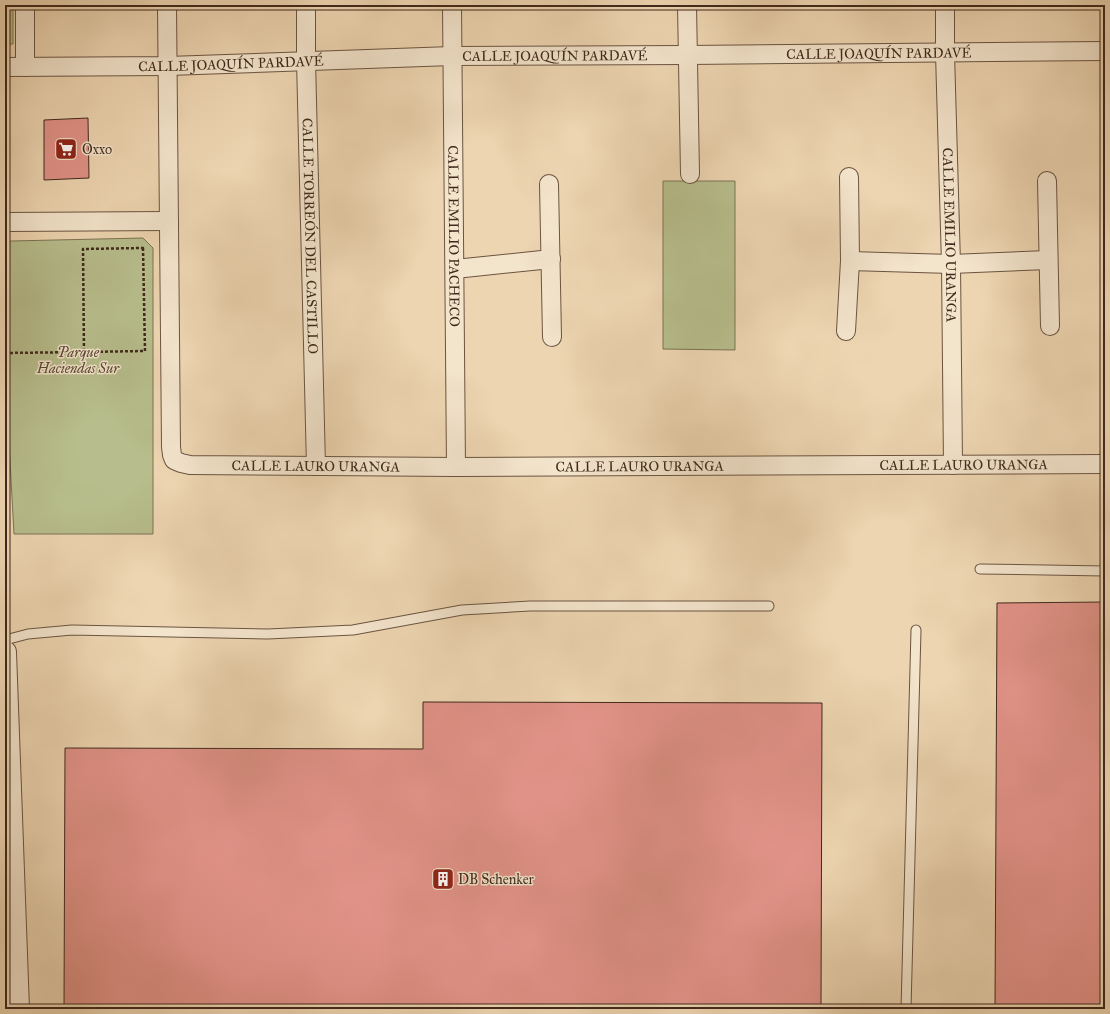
<svg xmlns="http://www.w3.org/2000/svg" width="1110" height="1014" viewBox="0 0 1110 1014" font-family="'IM FELL Great Primer',serif">
<rect width="100%" height="100%" fill="#edd5b1"/>
<filter id="stains"><feTurbulence type="fractalNoise" baseFrequency=".005" numOctaves="4"/><feColorMatrix values="0 0 0 0 .2 0 0 0 0 .09 0 0 0 0 .02 0 0 0 .5 -.17"/></filter>
<radialGradient id="worn" r=".72"><stop offset=".6" stop-color="#630" stop-opacity="0"/><stop offset="1" stop-color="#630" stop-opacity=".3"/></radialGradient>
<path fill="#b7bd8c" stroke="#7c7354" d="M5,5H13V44H5Z
M663,181H735V350L663,349Z
M143,238L153,248V534H14L5,369V244L11,241Z"/>
<path fill="#e19288" stroke="#40291c" d="M88,118L89,178L44,180V120Z
M1105,602V1009H995L997,603Z
M423,702L822,703L821,1009H64L65,748L423,749Z"/>
<g fill="none" stroke-linecap="round" stroke-linejoin="round">
<g stroke="#6b5441" stroke-width="11">
<path id="service" d="M980,569L1105,571
M5,640L28,634L72,630L268,634L353,630L462,610L530,606H769
M906,1009L916,630"/>
</g>
<g stroke="#6b5441" stroke-width="20">
<g id="minor">
<path d="M25,5V67"/>
<path id="s1" d="M167,5L171,447L172,455L174,460L181,463L190,465L456,467L1105,464"/>
<path id="s2" d="M306,5V60L316,466"/>
<path id="s3" d="M452,5L456,467"/>
<path d="M687,5L690,174"/>
<path id="s4" d="M945,5V53L951,264L953,465"/>
<path id="s5" d="M5,67L168,66L452,56L688,55L1105,51"/>
<path d="M1047,181L1050,326"/>
<path d="M549,184L552,337"/>
<path d="M5,222L169,221"/>
<path d="M850,261L951,264L1048,260"/>
<path d="M455,269L551,259"/>
<path d="M846,331L850,261L849,177"/>
</g>
</g>
<g stroke="#6b5441" stroke-width="24">
<path id="tertiary" d="M5,652L18,1009"/>
</g>
<path stroke="#40291c" stroke-width="2.5" stroke-dasharray="3 2" stroke-linecap="butt" d="M143,248L145,351L84,352L83,249Z
M5,353L84,352
M5,416L9,489L5,509"/>
<use href="#service" stroke="#f3e4cc" stroke-width="9"/>
<use href="#minor" stroke="#f3e4cc" stroke-width="18"/>
<use href="#tertiary" stroke="#f3e4cc" stroke-width="22"/>
</g>
<defs>
<g id="supermarket-square" transform="scale(1.15)"><rect x="-9" y="-9" width="18" height="18" rx="4" fill="#8f2418" stroke="#f3e4cc"/><path d="M-6-5.5h2.5l.6 2H6L4.5 2H-2.5L-4.4-4H-6ZM-1.5 3.2a1.3 1.3 0 1 0 .1 0ZM3 3.2a1.3 1.3 0 1 0 .1 0Z" fill="#fff"/></g>
<g id="building-square" transform="scale(1.15)"><rect x="-9" y="-9" width="18" height="18" rx="4" fill="#8f2418" stroke="#f3e4cc"/><path d="M-4-6H4V6H1V3H-1V6H-4ZM-2.5-4.3h1.7v1.8h-1.7ZM.8-4.3h1.7v1.8H.8ZM-2.5-1h1.7V.8h-1.7ZM.8-1h1.7V.8H.8Z" fill="#fff"/></g>
</defs>
<g fill-rule="evenodd">
<use href="#supermarket-square" x="66" y="149"/>
<use href="#building-square" x="443" y="879"/>
</g>
<g text-anchor="middle" stroke-width="3" stroke-linejoin="round" paint-order="stroke">
<g font-size="14" fill="#40291c" stroke="#f3e4cc">
<text dy="5" stroke="none"><textPath href="#s5" startOffset="874">CALLE JOAQUÍN PARDAVÉ</textPath></text>
<text dy="5" stroke="none"><textPath href="#s5" startOffset="550">CALLE JOAQUÍN PARDAVÉ</textPath></text>
<text dy="5" stroke="none"><textPath href="#s5" startOffset="226">CALLE JOAQUÍN PARDAVÉ</textPath></text>
<text dy="5" stroke="none"><textPath href="#s4" startOffset="230">CALLE EMILIO URANGA</textPath></text>
<text dy="5" stroke="none"><textPath href="#s2" startOffset="231">CALLE TORREÓN DEL CASTILLO</textPath></text>
<text dy="5" stroke="none"><textPath href="#s3" startOffset="231">CALLE EMILIO PACHECO</textPath></text>
<text dy="5" stroke="none"><textPath href="#s1" startOffset="1246">CALLE LAURO URANGA</textPath></text>
<text dy="5" stroke="none"><textPath href="#s1" startOffset="598">CALLE LAURO URANGA</textPath></text>
<text dy="5" stroke="none"><textPath href="#s1" startOffset="922">CALLE LAURO URANGA</textPath></text>
</g>
<g font-size="14" fill="#40291c" stroke="#f3e4cc" text-anchor="start">
<text x="82" y="154">Oxxo</text>
<text x="458" y="884">DB Schenker</text>
</g>
<g font-size="14" font-style="italic" fill="#584732" stroke="#f3e4cc">
<text x="78" y="357">Parque<tspan x="78" dy="16">Haciendas Sur</tspan></text>
</g>
</g>
<rect width="1110" height="1014" fill="none" stroke="#edd5b1" stroke-width="20"/>
<rect x="6" y="6" width="1098" height="1002" fill="none" stroke="#40291c" stroke-width="2"/>
<rect x="10" y="10" width="1090" height="994" fill="none" stroke="#40291c"/>
<rect width="100%" height="100%" filter="url(#stains)"/>
<rect width="100%" height="100%" fill="url(#worn)"/>
</svg>
